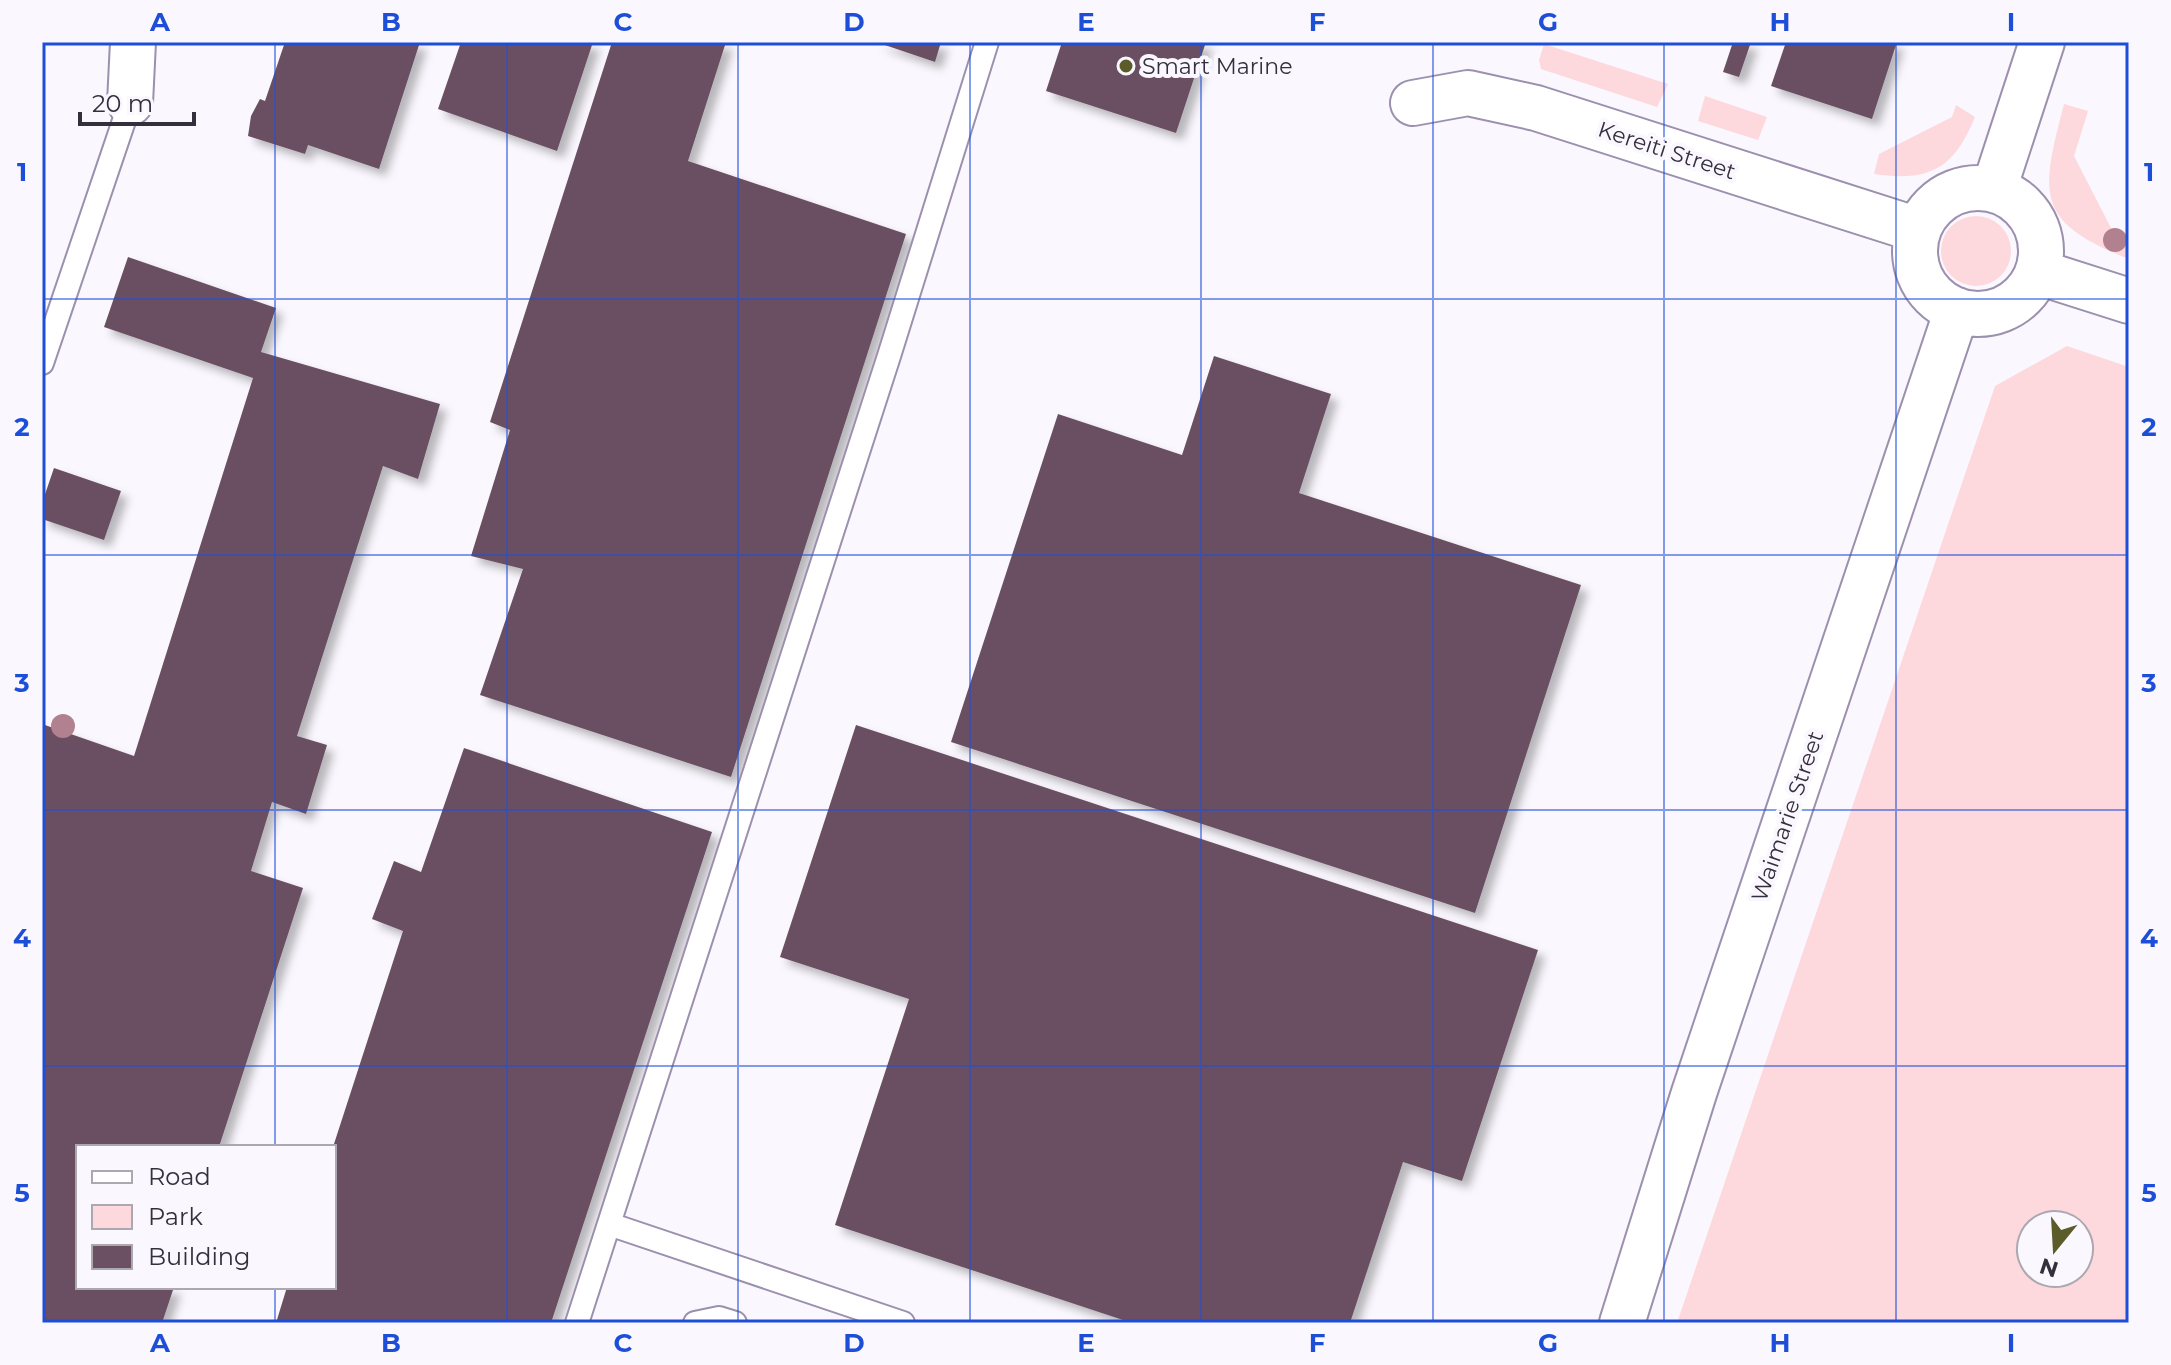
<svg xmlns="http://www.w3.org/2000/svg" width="2171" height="1365" viewBox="0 0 2171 1365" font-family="Montserrat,sans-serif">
<defs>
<filter id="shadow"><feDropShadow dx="7" dy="7" stdDeviation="4" flood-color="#0004"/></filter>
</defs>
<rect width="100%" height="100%" fill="#faf8fe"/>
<path fill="#fdd8dc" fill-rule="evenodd" d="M1544,44L1668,84L1657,107L1541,69L1539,60Z
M1705,96L1767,117L1758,140L1698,121Z
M2064,104L2088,111L2074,156L2111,228L2129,235V259C2033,222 2041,193 2064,104Z
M1956,105L1975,117C1954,169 1929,182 1874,174L1879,154L1952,117Z
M1941 251a35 35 0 1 1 70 0a35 35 0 1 1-70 0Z
M2067,346L2129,367V1323H1677L1995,386ZM2079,1225V1273H2031V1225Z"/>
<path fill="#6b5063" filter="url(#shadow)" d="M285,42H420L379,169L308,145L305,154L248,136L251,116L260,99L265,101Z
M461,42H593L557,151L438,109Z
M612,42H726L688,161L906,234L731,777L480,695L523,569L471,556L510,430L490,422Z
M876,42H941L935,62Z
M1062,42H1206L1176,133L1046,91Z
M1733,42H1751L1739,77L1723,72Z
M1786,42H1897L1872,119L1771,86Z
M128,257L276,308L261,352L440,404L418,479L383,466L297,736L327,745L306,814L272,802L251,871L303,888L219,1147H78V1287H174L162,1323H42V724L134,756L253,378L104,327Z
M1214,356L1331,394L1299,493L1581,585L1475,913L951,742L1058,414L1182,455Z
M54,468L121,491L104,540L42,519V503Z
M856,725L1538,950L1462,1181L1403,1162L1350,1323H1132L835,1225L909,999L780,957Z
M464,748L712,832L551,1323H276L287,1287H334L333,1147L403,931L372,919L394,861L421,872Z"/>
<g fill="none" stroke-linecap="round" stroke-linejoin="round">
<g stroke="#9c90ae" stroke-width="26">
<path id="service" d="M42,363L130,103
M609,1224L903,1323
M577,1323L889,356L987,42
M695,1323L719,1318L735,1323"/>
</g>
<g stroke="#9c90ae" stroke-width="48">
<path id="minor" d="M130,103L133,42
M1413,103L1468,93L1536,108L1918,230
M1915 251a63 63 0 1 1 126 0a63 63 0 1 1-126 0Z
M1994,189L2042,42
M2038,272L2129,301
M1622,1323L1694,1093L1957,310"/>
</g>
<use href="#service" stroke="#fff" stroke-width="22"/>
<use href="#minor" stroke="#fff" stroke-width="44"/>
</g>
<g fill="#b2818f">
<circle cx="2115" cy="240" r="12"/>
<circle cx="63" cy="726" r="12"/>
</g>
<path fill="none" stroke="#1d4ed8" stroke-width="2" stroke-opacity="0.55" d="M275,42V1147M507,42V1323M738,42V1323M970,42V1323M1201,42V1323M1433,42V1323M1664,42V1323M1896,42V1323M42,299H2129M42,555H2129M42,810H2129M42,1066H2129M275,1287V1323"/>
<circle fill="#5b5c29" stroke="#faf8fe" stroke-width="3" cx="1126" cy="66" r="8"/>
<g text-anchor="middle" stroke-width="8" stroke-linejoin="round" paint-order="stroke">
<g font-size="22" fill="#342f3c" stroke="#faf8fe" text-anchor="start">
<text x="1142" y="74">Smart Marine</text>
</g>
<g font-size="22" fill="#342f3c" stroke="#faf8fe">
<text transform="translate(1667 150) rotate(18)" y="8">Kereiti Street</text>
<text transform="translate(1787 816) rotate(-71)" y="8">Waimarie Street</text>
</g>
</g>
<rect width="2171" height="1365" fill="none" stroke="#faf8fe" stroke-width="88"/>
<rect x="76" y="1145" width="260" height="144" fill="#faf8fe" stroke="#aba8b0" stroke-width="2"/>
<rect x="92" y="1171" width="40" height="12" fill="#ffffff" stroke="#aba8b0" stroke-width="2"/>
<text x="148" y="1185" font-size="24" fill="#342f3c">Road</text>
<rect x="92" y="1205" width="40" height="24" fill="#fdd8dc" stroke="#aba8b0" stroke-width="2"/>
<text x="148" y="1225" font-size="24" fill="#342f3c">Park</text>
<rect x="92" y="1245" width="40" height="24" fill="#6b5063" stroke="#aba8b0" stroke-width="2"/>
<text x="148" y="1265" font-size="24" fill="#342f3c">Building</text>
<g transform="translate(2055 1249) rotate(198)"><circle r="38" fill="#faf8fe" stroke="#aba8b0" stroke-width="2"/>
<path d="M0-6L14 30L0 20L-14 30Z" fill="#5b5c29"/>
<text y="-12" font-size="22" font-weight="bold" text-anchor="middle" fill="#342f3c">N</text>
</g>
<path d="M80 112v12h114v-12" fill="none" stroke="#342f3c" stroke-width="4"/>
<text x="92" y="112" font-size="24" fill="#342f3c" stroke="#faf8fe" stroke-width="6" paint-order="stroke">20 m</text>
<rect x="44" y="44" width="2083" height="1277" fill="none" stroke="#1d4ed8" stroke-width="3"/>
<g font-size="26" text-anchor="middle" font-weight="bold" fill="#1d4ed8">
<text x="160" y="31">A</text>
<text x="391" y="31">B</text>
<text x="623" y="31">C</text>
<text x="854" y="31">D</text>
<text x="1086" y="31">E</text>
<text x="1317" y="31">F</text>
<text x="1548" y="31">G</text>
<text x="1780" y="31">H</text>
<text x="2011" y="31">I</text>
<text x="22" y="181">1</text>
<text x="2149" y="181">1</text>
<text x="22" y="436">2</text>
<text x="2149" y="436">2</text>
<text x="22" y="692">3</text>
<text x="2149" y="692">3</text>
<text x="22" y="947">4</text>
<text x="2149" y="947">4</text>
<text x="22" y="1202">5</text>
<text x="2149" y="1202">5</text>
<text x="160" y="1352">A</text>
<text x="391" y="1352">B</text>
<text x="623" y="1352">C</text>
<text x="854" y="1352">D</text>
<text x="1086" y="1352">E</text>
<text x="1317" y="1352">F</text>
<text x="1548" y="1352">G</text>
<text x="1780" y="1352">H</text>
<text x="2011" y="1352">I</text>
</g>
</svg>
